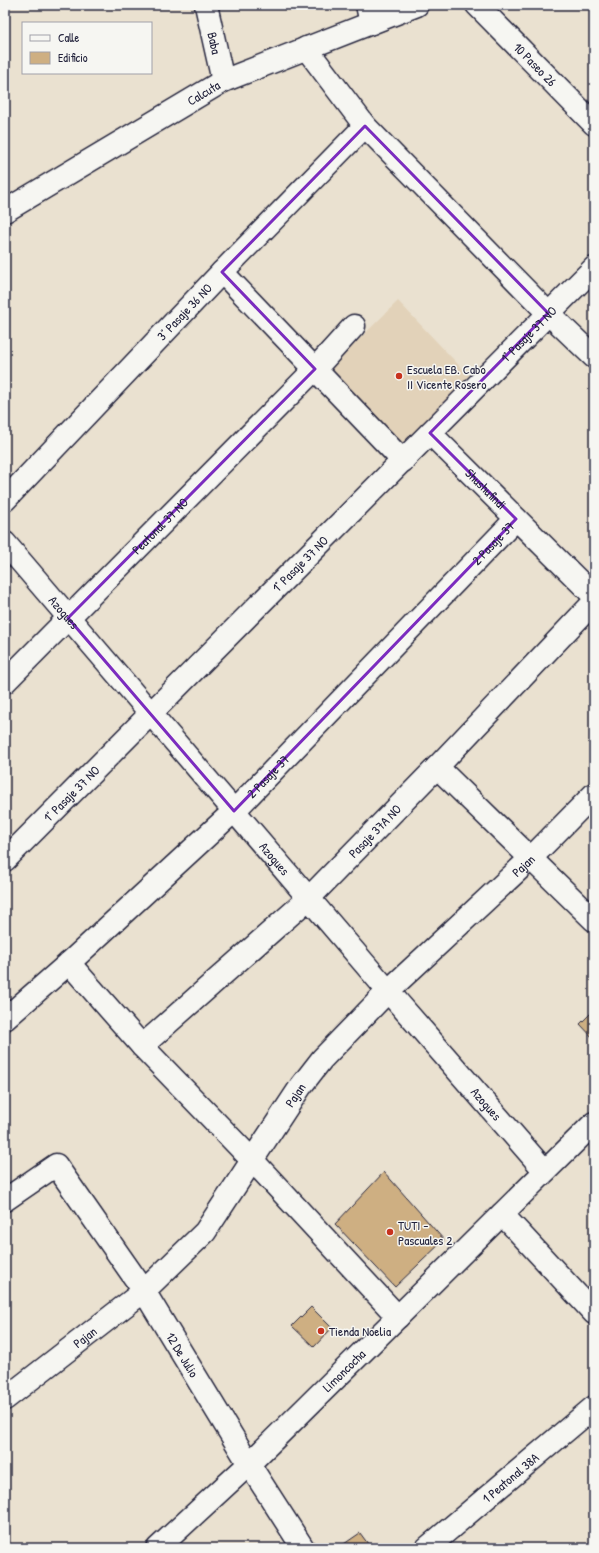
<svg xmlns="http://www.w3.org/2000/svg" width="599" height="1553" viewBox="0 0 599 1553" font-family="'Patrick Hand',sans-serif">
<rect width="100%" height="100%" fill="#eae1d0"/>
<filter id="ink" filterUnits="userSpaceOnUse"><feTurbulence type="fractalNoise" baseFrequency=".025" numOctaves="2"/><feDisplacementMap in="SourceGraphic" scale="8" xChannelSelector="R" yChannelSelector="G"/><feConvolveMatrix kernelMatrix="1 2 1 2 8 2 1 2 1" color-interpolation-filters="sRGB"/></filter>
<g filter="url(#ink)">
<path fill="#e2d2b9" d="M398,301L473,380L402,451L325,373Z"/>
<path fill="#ceaf82" stroke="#22223b" d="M594,1010V1039L580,1024Z
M594,1158V1169L589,1163Z
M384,1172L444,1240L395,1287L335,1224Z
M311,1307L332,1328L314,1347L292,1326Z
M360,1533L371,1548H343L341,1546Z"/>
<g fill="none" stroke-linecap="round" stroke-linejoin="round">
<g stroke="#22223b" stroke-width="25">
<g id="minor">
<path id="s1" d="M206,5L223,81"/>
<path d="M367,5L371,23"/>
<path id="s2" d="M477,5L594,124"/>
<path d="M306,48L365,126L548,313L594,357"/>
<path id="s3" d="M5,211L223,81L417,5"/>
<path d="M222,272L403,461"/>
<path id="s4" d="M430,433L594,596"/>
<path id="s5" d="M5,500L222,272L365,126"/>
<path id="s6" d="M5,543L388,991L545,1171"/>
<path id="s7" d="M5,682L315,369L354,326"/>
<path d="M437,767L594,920"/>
<path id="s8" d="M5,860L594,268"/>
<path d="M69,963L142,1046L253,1161L398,1317"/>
<path id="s9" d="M5,1019L69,963L234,811L516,519"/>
<path id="s10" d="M142,1046L309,898L437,767L594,602"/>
<path id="s11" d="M5,1200L56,1165L144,1291L249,1464L303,1548"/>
<path d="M502,1214L594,1313"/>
<path id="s12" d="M5,1399L144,1291L205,1232L301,1086L322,1059L388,991L530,859L594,794"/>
<path id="s13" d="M158,1548L249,1464L594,1123"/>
<path id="s14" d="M427,1548L594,1407"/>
</g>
</g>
<use href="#minor" stroke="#f6f6f2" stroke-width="22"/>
</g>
</g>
<path fill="none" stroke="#7b2cbf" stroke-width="3" stroke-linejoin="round" d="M365,126L548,313L430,433L516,519L234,811L68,618L315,369L222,272Z"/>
<g fill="#c8321e" stroke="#f6f6f2" stroke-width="1.5">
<circle cx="399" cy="376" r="4"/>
<circle cx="390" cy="1232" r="4"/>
<circle cx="321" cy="1331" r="4"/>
</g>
<g text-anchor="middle" stroke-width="3" stroke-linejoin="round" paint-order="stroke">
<g font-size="13" fill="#22223b" stroke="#f6f6f2">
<text dy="5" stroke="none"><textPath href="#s1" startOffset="39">Baba</textPath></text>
<text dy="5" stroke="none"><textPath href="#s2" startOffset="83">10 Paseo 26</textPath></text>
<text dy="5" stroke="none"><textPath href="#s3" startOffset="231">Calcuta</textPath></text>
<text dy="5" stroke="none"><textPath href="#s5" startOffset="260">3° Pasaje 36 NO</textPath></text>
<text dy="5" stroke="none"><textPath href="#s8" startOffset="742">1° Pasaje 37 NO</textPath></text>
<text dy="5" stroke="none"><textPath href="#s4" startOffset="79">Shushufindi</textPath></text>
<text dy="5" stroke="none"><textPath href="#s7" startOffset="220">Peatonal 37 NO</textPath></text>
<text dy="5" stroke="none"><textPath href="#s9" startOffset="682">2 Pasaje 37</textPath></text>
<text dy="5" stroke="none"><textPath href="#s8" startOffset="418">1° Pasaje 37 NO</textPath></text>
<text dy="5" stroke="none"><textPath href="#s6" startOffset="91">Azogues</textPath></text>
<text dy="5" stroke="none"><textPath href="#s9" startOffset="358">2 Pasaje 37</textPath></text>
<text dy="5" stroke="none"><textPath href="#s8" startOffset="94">1° Pasaje 37 NO</textPath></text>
<text dy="5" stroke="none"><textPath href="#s10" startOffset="317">Pasaje 37A NO</textPath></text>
<text dy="5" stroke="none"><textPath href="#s6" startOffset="415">Azogues</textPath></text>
<text dy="5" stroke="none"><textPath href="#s12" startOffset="749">Pajan</textPath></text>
<text dy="5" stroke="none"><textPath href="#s12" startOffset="425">Pajan</textPath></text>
<text dy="5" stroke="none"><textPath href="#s6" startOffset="739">Azogues</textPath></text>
<text dy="5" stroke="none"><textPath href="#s12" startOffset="101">Pajan</textPath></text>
<text dy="5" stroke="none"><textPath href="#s11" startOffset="290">12 De Julio</textPath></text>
<text dy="5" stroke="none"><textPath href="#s13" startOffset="257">Limoncocha</textPath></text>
<text dy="5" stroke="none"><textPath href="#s14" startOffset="109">1 Peatonal 38A</textPath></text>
</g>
<g font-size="13" fill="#22223b" stroke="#f6f6f2" text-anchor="start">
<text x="407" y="374">Escuela EB. Cabo<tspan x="407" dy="15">II Vicente Rosero</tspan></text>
<text x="398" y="1230">TUTI -<tspan x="398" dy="15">Pascuales 2</tspan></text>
<text x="329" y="1336">Tienda Noelia</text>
</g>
</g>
<rect width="599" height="1553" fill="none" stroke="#f6f6f2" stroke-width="20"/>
<rect x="10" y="10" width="579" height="1533" fill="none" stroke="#22223b" stroke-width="1.5" filter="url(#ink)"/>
<rect x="22" y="22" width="130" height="52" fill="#f6f6f2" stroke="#a1a1a9"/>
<rect x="30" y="35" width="20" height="6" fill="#f6f6f2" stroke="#a1a1a9"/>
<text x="58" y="42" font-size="12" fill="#22223b">Calle</text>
<rect x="30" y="52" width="20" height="12" fill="#ceaf82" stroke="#a1a1a9"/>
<text x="58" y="62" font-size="12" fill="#22223b">Edificio</text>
</svg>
